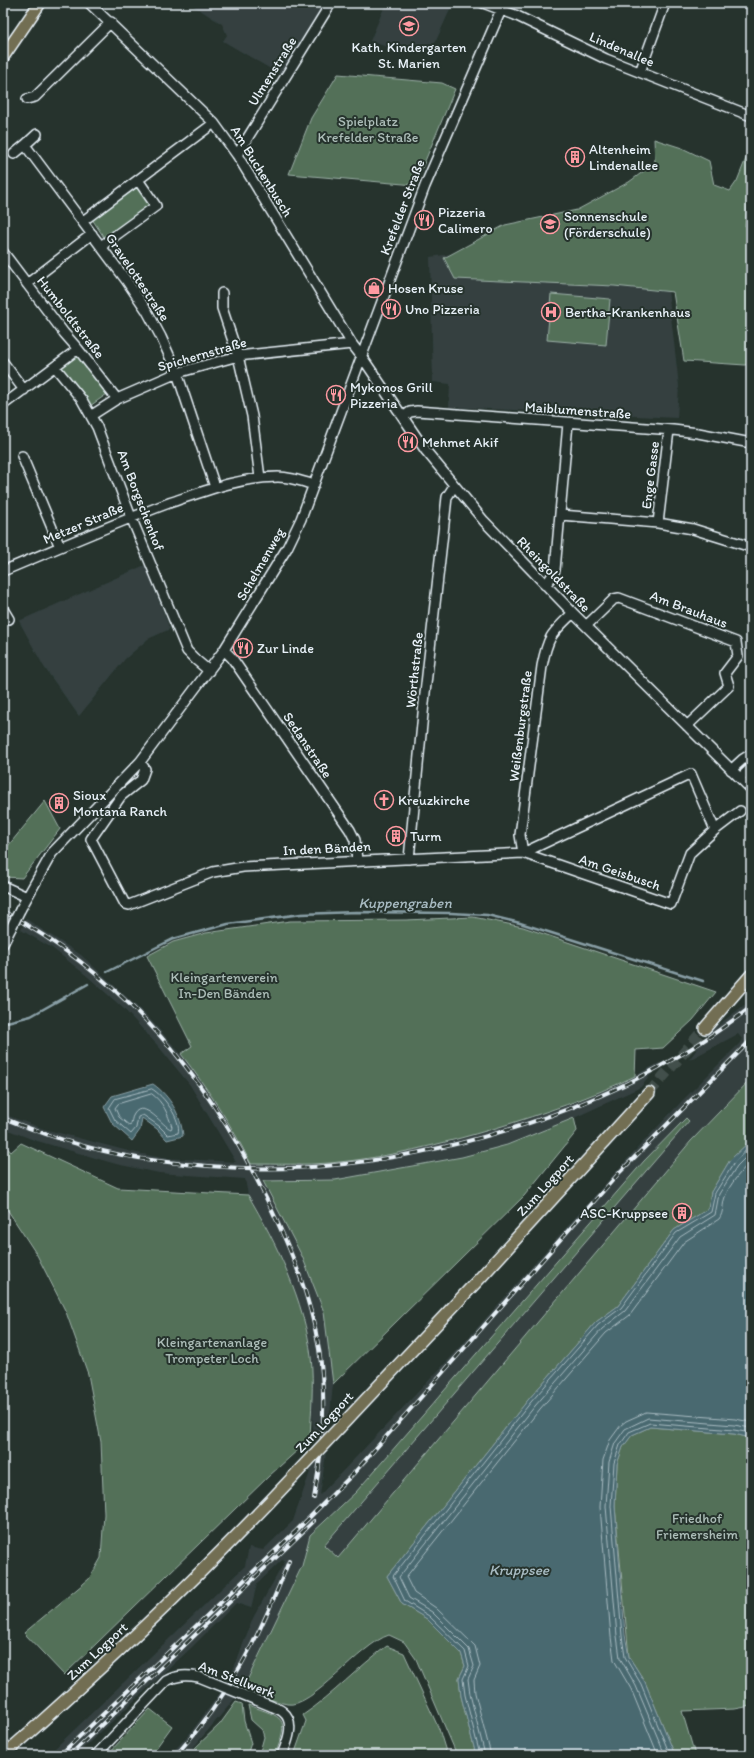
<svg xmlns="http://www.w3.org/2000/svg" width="754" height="1758" viewBox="0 0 754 1758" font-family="Itim,sans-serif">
<rect width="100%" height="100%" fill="#26332d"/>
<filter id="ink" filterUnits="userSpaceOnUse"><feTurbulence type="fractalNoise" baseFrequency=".025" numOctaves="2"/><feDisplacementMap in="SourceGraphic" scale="8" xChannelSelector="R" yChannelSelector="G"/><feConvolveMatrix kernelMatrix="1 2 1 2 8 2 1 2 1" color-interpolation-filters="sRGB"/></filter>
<g filter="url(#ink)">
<path fill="#344141" d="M189,3H325L281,75L223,41L227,35L222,24Z
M386,3H453L435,43L390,48L370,41Z
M661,229L679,386L677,418L449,407L450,384L433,382L430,257L536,242Z
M145,565L170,629L148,639L125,659L79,716L44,667L19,621Z
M26,919L81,955L147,1016L181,1054L207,1087L233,1128L251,1164L330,1163L376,1157L460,1138L554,1110L602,1092L661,1062L641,1087L574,1118L507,1145L462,1157L335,1180L263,1181L302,1256L324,1312L333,1384L329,1424L314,1440L311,1402V1358L261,1216L248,1195L245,1179L159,1173L116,1164L34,1140L3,1128V1114L44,1129L132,1152L163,1158L236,1162L190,1085L159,1047L124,1009L87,976L52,948L21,930Z
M751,1000V1079L691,1141L338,1559L323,1546L688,1121L686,1119L644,1161L356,1492L310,1535L302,1566L243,1689L187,1755H170L191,1732L229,1681L253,1618L285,1561L282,1560L257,1584L251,1608L236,1603L191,1648L76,1755H48L245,1566L249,1547L263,1550L293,1521L311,1469L326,1453L320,1495L454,1354L631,1155L682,1101L743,1040L738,1034L689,1060L709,1032Z"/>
<path fill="#527058" stroke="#9db0a8" d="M338,74L442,83L455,89L415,185L289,174L311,118Z
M654,139L682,148L709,161L714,185L730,191L737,181L749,151L751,152V191L748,195L745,226H751V363L745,365L684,361L673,292L614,286L455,279L444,258L505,225L577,210L629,182L655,163Z
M138,187L152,206L105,239L92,219Z
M551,294L610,299L606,345L547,340Z
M77,355L107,394L90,406L59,367Z
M45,801L60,829L22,878L4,877L3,852Z
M473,917L523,927L716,992L693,1020L663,1048L636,1050L635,1076C590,1098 544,1113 496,1128C442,1144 386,1158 330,1163C304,1165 277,1164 251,1164C231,1124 208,1089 181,1054L192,1046L147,956L173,942L206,933L290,921L406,920Z
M751,1079V1140L730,1160L711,1192L708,1209L674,1230L618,1306L596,1322L528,1400L387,1576L402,1604L427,1619L461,1653L465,1666L459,1678L461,1696L476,1755H457L416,1659L404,1642L389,1635C360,1644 312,1709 287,1704C272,1701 257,1694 243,1689L302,1566L310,1535L356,1492L644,1161L686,1118L689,1121L324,1545L338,1558L691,1141Z
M574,1118L577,1131L524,1196L333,1384L324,1312L302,1256L263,1181L335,1180L462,1157L507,1145Z
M3,1143L11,1152L21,1143L118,1188L248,1195C276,1242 305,1302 311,1357C314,1384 311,1412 310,1439L269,1476L64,1675L24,1633L89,1579L101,1558L104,1514L101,1442L88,1374L66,1312L37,1255L3,1203Z
M650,1427L734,1434L751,1438V1706L735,1709L682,1711L695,1755H675L645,1682L629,1657L615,1506L617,1464L623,1447L632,1435Z
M387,1646L404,1653L439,1729L447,1755H294L306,1721L303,1715C333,1695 358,1667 387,1646Z
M236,1702L242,1704L244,1721L251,1743L247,1755H212L195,1748L220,1724Z
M248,1705C284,1718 290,1716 275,1755H259L264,1737L262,1730L251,1720Z
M150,1709L172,1726L151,1755H107Z"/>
<path fill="#496970" stroke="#899fa6" d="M153,1084C170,1096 181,1115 183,1136L167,1140L157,1129L142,1118L140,1130L132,1141L112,1123L104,1107L112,1096Z
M751,1140V1438L734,1434L650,1427L632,1435L623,1447L617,1464L615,1506L625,1635L629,1657L645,1682L675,1755H476L461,1696L459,1678L465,1666L461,1653L427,1619L402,1604L387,1576L528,1400L596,1322L618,1306L674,1230L708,1209L711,1192L730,1160Z"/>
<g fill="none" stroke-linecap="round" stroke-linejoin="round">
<path stroke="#a8bbc2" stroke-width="1" d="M152,1089C163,1095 182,1120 178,1133L168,1135L159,1126L143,1115L138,1117L136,1128L131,1134L115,1120L109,1108L115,1099Z
M152,1094C163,1102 168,1114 172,1127L171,1129C163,1127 144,1098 134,1114C131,1118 132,1123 130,1126L119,1117L115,1108L118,1104Z
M480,1755L465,1695L463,1679L469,1666L465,1651L429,1616L405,1601L393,1576L531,1402L598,1325L621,1308L676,1233L711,1212L715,1193L734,1163L751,1145
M485,1755L470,1694L468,1679L474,1666L469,1649L432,1612L409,1598L399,1577L535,1406L602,1329L625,1311L680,1237L715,1215L719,1194L737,1166L751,1152
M491,1755L475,1693L474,1680L480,1666L475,1646L436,1608L414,1593L406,1577L540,1409L606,1333L630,1315L684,1242L719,1219C724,1212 722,1205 725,1197C729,1185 742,1170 751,1161
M658,1755L631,1689L614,1660L611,1637L600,1507L603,1460L610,1440L621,1425L626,1421L646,1412L735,1419L751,1422
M665,1755L636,1686L620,1658L617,1636L606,1506L609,1462L615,1443L625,1429L648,1418L734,1425L751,1428
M670,1755L641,1684L625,1657L622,1636L611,1506L614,1463L620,1445L629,1432L650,1423L734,1430L751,1433"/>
<path stroke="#899fa6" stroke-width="2.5" d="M107,972L173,939L228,924L301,914L356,912L451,913L487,915L520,923L703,981
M3,1023L31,1016L88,984"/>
<path stroke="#43504b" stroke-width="11" stroke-dasharray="11 5.5" stroke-linecap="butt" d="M649,1093L705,1028"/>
<g stroke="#e8f1f8" stroke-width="12">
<path id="minor" d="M89,3L214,123L237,155L352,344L362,357L426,451L484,521L573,613L751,789
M483,3L515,15L606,59L751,116
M640,72L665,3
M27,99L35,97L111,22
M37,134L25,145L126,280L147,311L161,337L177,373L215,487
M14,154L25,145
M237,155L331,3
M83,221L214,123
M101,246L156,206L138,180
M3,252L64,333L78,349L117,399
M27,284L92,234
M222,293V308L238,356L252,416L260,478
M3,362L24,390
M55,367L82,400L97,427L131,517L187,651L196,660L209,671
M3,405L78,349
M92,415L117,399L177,373L238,356L352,344
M403,417L410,412L417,411L673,430L698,433L751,443
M22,456L60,547
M561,515L658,523L693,529L751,547
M658,523L669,430
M3,571C58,548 113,524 169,503C205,491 240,477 278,477C290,477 302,481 314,485
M545,585L550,579L555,570L568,423
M3,609L9,619
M573,613C551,634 548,636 542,666L520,835L523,853L671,904L690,853L715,830L740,811
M586,626L614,599L619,598L736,642L738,656L725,673L729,686L687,726
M224,650L232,658L350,830L355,840L357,861
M140,762L145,769L141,780L121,796L91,839L125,904L129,905L213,872L243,867L523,853L691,774L715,830
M731,770L743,759L751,754
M740,778L751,768
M409,859L425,693L447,497L454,486
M3,886L27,897
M20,910L52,853L140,762L224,650L287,548L301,519L425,186L504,3
M3,944L11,928
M271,1706C275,1708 280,1709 283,1712C296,1722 287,1743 282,1755
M96,1755L166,1681C177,1675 186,1675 199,1677"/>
</g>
<g stroke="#e8f1f8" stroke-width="14">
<path id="major" d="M3,57L40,3
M705,1028L751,975
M340,1427L481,1277L649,1093
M4,1755C104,1667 201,1575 292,1478"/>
</g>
<use href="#minor" stroke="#26332d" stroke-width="9"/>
<use href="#major" stroke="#726e52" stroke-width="11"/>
<g stroke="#e8f1f8" stroke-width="4">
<path id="rail" d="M3,911C127,980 207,1075 268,1202C292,1252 310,1295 319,1349C327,1398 323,1449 314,1498
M3,1118C52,1138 106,1155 159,1161C214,1168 271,1171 325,1166C444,1155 572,1118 675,1058C702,1043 727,1025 751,1007
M60,1755L296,1531L354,1473L620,1172L751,1040
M70,1755L314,1521
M176,1755C229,1697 261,1634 289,1561"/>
</g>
<use href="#rail" stroke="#26332d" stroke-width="2.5" stroke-dasharray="8" stroke-linecap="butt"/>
<g stroke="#e8f1f8" stroke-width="12" stroke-linecap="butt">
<path id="minor-bridge" d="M11,928L20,910
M199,1677L271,1706"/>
</g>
<g stroke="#e8f1f8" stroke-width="14" stroke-linecap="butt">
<path id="major-bridge" d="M292,1478L340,1427"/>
</g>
<use href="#minor-bridge" stroke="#26332d" stroke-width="9"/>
<use href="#major-bridge" stroke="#726e52" stroke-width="11"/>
</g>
</g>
<defs>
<g id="school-ring" transform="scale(1)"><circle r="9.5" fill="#26332d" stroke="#ff9aa2" stroke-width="1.5"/><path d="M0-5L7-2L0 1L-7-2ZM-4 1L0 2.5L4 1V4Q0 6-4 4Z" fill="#ff9aa2"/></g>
<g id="building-ring" transform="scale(1)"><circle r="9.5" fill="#26332d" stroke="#ff9aa2" stroke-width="1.5"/><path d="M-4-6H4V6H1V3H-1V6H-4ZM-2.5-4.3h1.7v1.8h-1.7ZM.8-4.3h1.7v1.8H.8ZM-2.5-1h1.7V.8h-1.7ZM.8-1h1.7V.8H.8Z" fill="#ff9aa2"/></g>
<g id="restaurant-ring" transform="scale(1)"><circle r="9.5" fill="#26332d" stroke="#ff9aa2" stroke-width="1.5"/><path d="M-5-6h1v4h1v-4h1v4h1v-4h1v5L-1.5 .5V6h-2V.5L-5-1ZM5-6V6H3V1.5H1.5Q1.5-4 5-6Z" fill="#ff9aa2"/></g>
<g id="shop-ring" transform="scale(1)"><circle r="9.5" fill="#26332d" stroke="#ff9aa2" stroke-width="1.5"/><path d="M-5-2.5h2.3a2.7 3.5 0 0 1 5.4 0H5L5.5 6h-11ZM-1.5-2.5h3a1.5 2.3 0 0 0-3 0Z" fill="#ff9aa2"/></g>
<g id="hospital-ring" transform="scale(1)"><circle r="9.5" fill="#26332d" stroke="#ff9aa2" stroke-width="1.5"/><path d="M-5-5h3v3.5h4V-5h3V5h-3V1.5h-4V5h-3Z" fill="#ff9aa2"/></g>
<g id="church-ring" transform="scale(1)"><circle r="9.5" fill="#26332d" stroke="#ff9aa2" stroke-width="1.5"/><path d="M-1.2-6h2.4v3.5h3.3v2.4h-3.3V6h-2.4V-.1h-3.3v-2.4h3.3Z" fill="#ff9aa2"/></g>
</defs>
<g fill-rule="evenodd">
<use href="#school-ring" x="409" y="26"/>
<use href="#building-ring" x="575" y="157"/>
<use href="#restaurant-ring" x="424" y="220"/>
<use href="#school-ring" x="550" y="224"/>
<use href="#shop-ring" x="374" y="288"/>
<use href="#restaurant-ring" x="391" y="309"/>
<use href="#hospital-ring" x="551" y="312"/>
<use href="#restaurant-ring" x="336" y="395"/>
<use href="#restaurant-ring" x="408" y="442"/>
<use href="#restaurant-ring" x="243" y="648"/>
<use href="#church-ring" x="384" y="800"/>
<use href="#building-ring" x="59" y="803"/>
<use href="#building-ring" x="396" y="836"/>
<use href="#building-ring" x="682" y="1213"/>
</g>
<g text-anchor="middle" stroke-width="4" stroke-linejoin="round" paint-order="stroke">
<g font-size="14" fill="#e8f1f8" stroke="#26332d" text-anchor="start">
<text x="409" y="52" text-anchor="middle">Kath. Kindergarten<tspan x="409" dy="16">St. Marien</tspan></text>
<text x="589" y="154">Altenheim<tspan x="589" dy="16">Lindenallee</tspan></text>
<text x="438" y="217">Pizzeria<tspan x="438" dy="16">Calimero</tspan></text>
<text x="564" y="221">Sonnenschule<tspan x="564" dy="16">(Förderschule)</tspan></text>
<text x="388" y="293">Hosen Kruse</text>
<text x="405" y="314">Uno Pizzeria</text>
<text x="565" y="317">Bertha-Krankenhaus</text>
<text x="350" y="392">Mykonos Grill<tspan x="350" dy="16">Pizzeria</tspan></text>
<text x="422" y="447">Mehmet Akif</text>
<text x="257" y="653">Zur Linde</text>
<text x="73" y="800">Sioux<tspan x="73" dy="16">Montana Ranch</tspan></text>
<text x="398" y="805">Kreuzkirche</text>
<text x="410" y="841">Turm</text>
<text x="668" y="1218" text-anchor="end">ASC-Kruppsee</text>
</g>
<g font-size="14" fill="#e8f1f8" stroke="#26332d">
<text transform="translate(622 49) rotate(23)" y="5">Lindenallee</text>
<text transform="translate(272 71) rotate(-58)" y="5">Ulmenstraße</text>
<text transform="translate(262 171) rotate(58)" y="5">Am Buchenbusch</text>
<text transform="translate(402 207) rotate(-69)" y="5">Krefelder Straße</text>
<text transform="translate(138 277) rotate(56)" y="5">Gravelottestraße</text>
<text transform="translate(71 317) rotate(52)" y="5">Humboldtstraße</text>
<text transform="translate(202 354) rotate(-16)" y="5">Spichernstraße</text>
<text transform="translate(578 410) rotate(4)" y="5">Maiblumenstraße</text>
<text transform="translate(650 475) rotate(-83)" y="5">Enge Gasse</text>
<text transform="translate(141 500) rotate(69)" y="5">Am Borgschenhof</text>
<text transform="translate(83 523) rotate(-23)" y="5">Metzer Straße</text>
<text transform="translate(260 564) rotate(-60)" y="5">Schelmenweg</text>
<text transform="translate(554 574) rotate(46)" y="5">Rheingoldstraße</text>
<text transform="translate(689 609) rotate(21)" y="5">Am Brauhaus</text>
<text transform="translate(414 670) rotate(-84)" y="5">Wörthstraße</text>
<text transform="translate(520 726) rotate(-83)" y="5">Weißenburgstraße</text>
<text transform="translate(308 745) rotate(56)" y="5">Sedanstraße</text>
<text transform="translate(327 848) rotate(-3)" y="5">In den Bänden</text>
<text transform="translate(620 872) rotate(19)" y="5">Am Geisbusch</text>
<text transform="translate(545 1185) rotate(-48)" y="5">Zum Logport</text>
<text transform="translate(324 1422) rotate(-47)" y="5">Zum Logport</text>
<text transform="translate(97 1651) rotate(-43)" y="5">Zum Logport</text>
<text transform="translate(237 1679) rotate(21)" y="5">Am Stellwerk</text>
</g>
<g font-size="14" fill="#acbdb8" stroke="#26332d">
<text x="368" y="126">Spielplatz<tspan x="368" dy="16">Krefelder Straße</tspan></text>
<text x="224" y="982">Kleingartenverein<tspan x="224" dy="16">In-Den Bänden</tspan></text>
<text x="212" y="1347">Kleingartenanlage<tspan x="212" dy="16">Trompeter Loch</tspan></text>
<text x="697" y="1523">Friedhof<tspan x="697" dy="16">Friemersheim</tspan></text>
</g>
<g font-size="15" font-style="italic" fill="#a8bbc2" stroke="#26332d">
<text x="405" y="908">Kuppengraben</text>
<text x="519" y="1575">Kruppsee</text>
</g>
</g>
<rect width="754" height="1758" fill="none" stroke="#26332d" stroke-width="16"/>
<rect x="8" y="8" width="738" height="1742" fill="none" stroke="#e8f1f8" stroke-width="1.5" filter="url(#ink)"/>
</svg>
